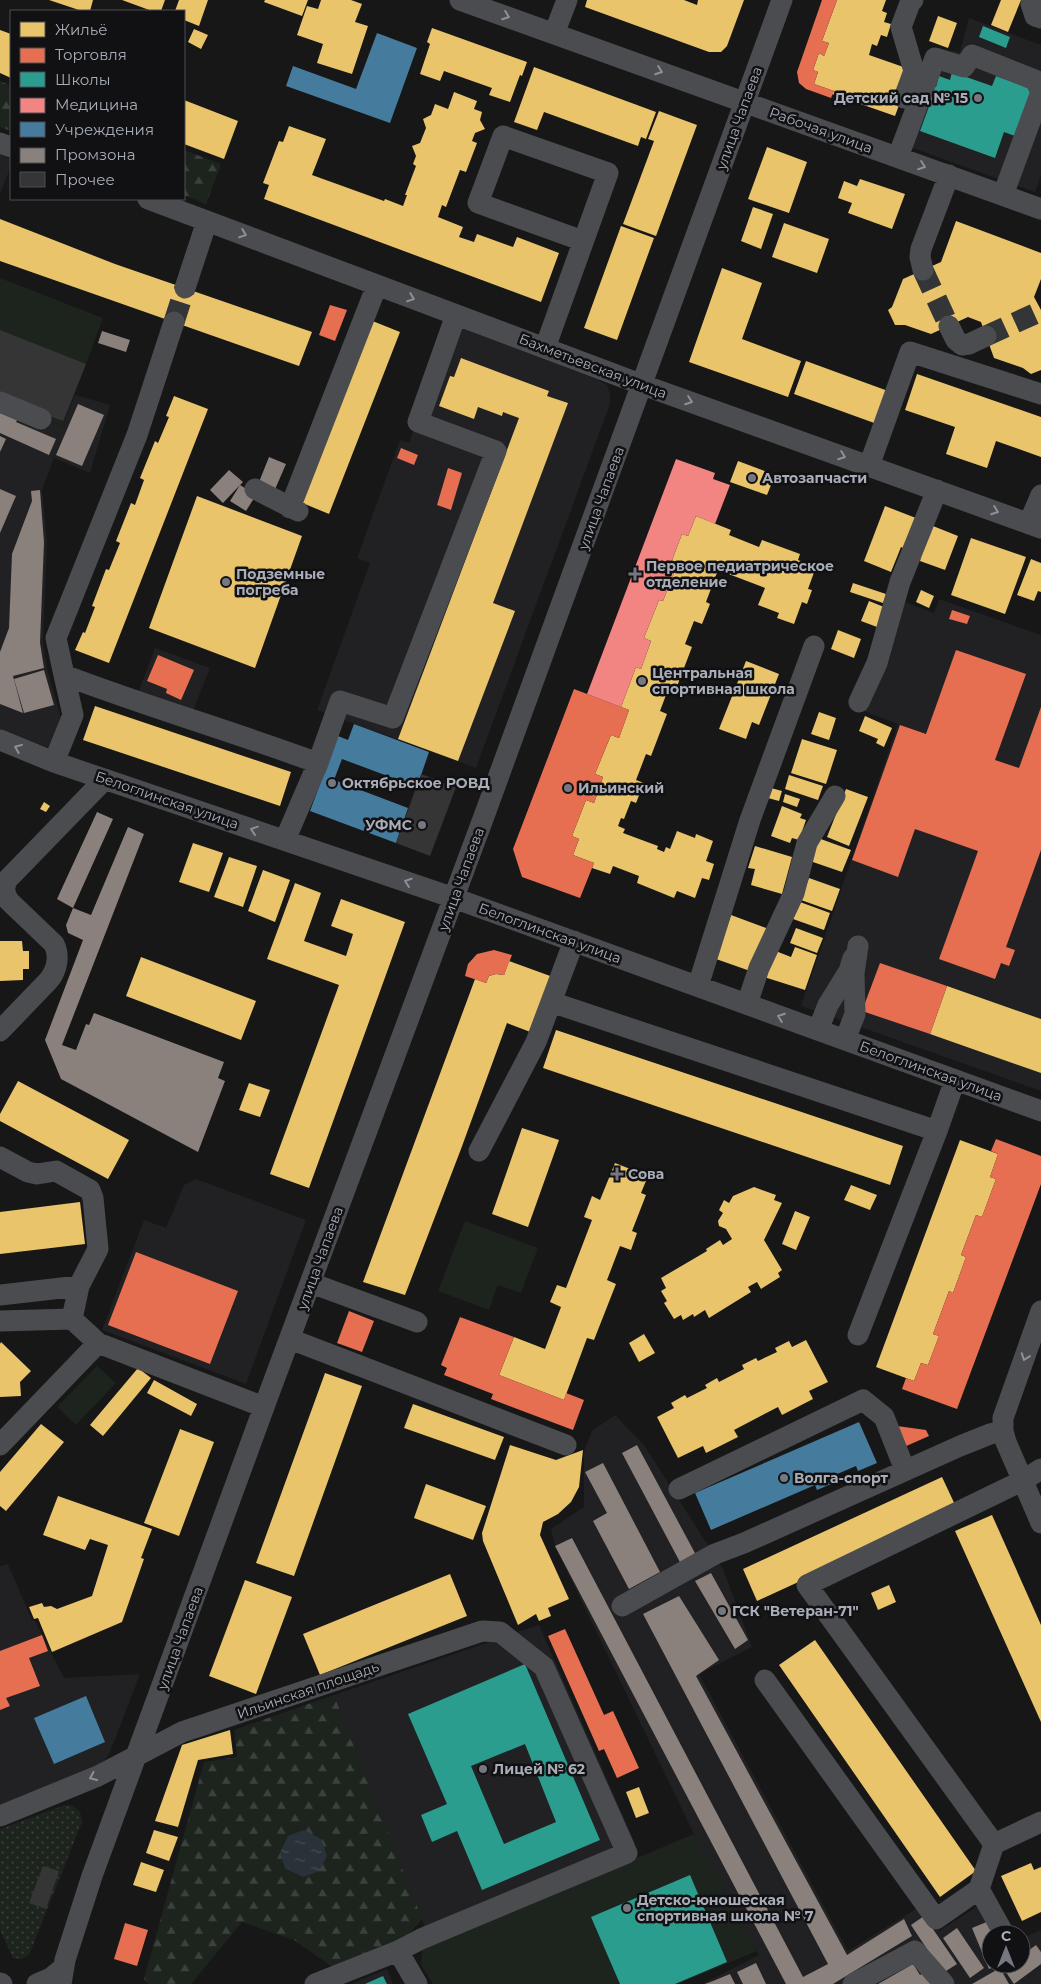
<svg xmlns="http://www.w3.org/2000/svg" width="1041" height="1984" viewBox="0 0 1041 1984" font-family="Montserrat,sans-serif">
<defs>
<pattern id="grass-dots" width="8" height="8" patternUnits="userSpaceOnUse" patternTransform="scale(1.25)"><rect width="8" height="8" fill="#1d241e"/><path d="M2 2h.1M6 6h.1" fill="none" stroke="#3b413d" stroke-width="1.8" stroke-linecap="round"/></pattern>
<pattern id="forest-firs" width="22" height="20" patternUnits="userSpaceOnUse" patternTransform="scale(1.25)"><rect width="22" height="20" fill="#1d241e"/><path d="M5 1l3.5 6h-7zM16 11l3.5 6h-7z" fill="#3b413d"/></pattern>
<pattern id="water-ripples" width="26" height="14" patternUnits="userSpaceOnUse" patternTransform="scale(1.25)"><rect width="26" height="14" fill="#2a3239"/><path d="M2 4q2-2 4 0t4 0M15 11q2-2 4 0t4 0" fill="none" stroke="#464d54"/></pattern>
</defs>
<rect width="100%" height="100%" fill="#171717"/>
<path fill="#212123" d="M969,18L1041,45V176L1035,192L899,143L931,48L960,52Z
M0,155L11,159V166L0,194Z
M451,324L596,379L607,385L610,393V404L476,768L317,710L370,563L357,558L400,440L409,443Z
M75,395L110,405L90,473L54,458L42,490L47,540L43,643L47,668L64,730L56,750L0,730V399L63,426Z
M939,599L1041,635V1091L801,1006L898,724L864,711L905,602L934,613Z
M155,648L210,668L192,713L138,693Z
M196,1179L306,1220L246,1384L102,1330L144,1220L166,1228L184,1185Z
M615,1415L644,1445L723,1569L752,1647L699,1674L848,1951L921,1906L939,1931L986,1901L991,1934V1964H1021V1939L1041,1930V1984H702L759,1955L694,1834L555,1546L551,1529L584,1507V1451L592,1431Z
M8,1564L32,1620L35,1621L64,1678L140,1674L110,1752L106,1759L97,1766L0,1805V1566Z
M539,1625L635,1843L426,1930L334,1695Z
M387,1969L393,1984H351Z"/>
<path fill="url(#grass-dots)" d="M65,1805L73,1806L80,1812L82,1822L29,1955L22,1959L13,1958L0,1930V1829Z"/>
<path fill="url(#forest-firs)" d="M0,81L11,86V131L0,127Z
M184,150L221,164L206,204L184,195Z
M334,1695L422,1919L404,1940L334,1968L294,1940L242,1922L191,1984H149L144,1979L204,1762L237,1757L234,1730Z"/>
<path fill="#1d241e" d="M0,278L103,318L63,426L0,399Z
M465,1221L538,1248L521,1293L498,1285L489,1310L438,1291Z
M97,1366L116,1383L76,1425L57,1407Z
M694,1834L757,1951L678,1984H433L421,1965L422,1948Z"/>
<path fill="url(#water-ripples)" d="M304,1830L321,1839L327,1856L319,1871L303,1877L285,1868L280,1853L288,1836Z"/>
<path fill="#e9c46a" d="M49,0H93L90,11H82Z
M122,0H165L161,11H152Z
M179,0H208L199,26L184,20V11H175Z
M265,0H308L302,16L264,2Z
M321,0H351L362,4L355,22L368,26L352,74L317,63L323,44L297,35L307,6L318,9Z
M587,0H684L697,5L698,0H744L727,46L721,52H709L585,7Z
M837,0H886L882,11L887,13L884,22L891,24L887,37L881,35L877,46L872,44L869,55L912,70L895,116L832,94L834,91L814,84L818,72L813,70L819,53L824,56L829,43L822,41Z
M1001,0H1021L1008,32L991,25Z
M938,16L957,23L948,48L929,41Z
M432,28L527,62L522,76L520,75L510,102L489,95L492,88L444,71L440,81L420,74L430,44L427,42Z
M194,29L208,35L201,49L188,42Z
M0,30L11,34V78L0,73Z
M534,67L656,112L646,139L641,137L638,146L544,112L537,130L514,122Z
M454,92L477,101L474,109L482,112L480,120L485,129L475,133L472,141L477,143L466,172L460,170L446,207L442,205L438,217L463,227L459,237L474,242L477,234L513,247L517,237L559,253L541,302L264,199L269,185L263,183L279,141L283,142L289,126L326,139L312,175L384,201L385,199L403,206L407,195H405L416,166L413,164L416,156L412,146L420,143L426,128L423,119L431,115L435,104L448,109Z
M184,100L238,121L224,159L184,144Z
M659,111L697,125L656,236L623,224L654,141L648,139Z
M767,147L807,162L789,213L748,199Z
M860,179L905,194L892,229L848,213L852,203L838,198L844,181L857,186Z
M753,207L773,214L761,249L741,241Z
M0,219L115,264L312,332L299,366L0,261Z
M956,221L1041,253V279L1034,297L1041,310V370L1031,374L1023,368L994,358L981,322L968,317L931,334L905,325H895L888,310L892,307L903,279L941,262Z
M784,223L829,239L817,273L772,257Z
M621,226L654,238L617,340L584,328Z
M722,268L762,283L742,339L801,361L788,397L689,362Z
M370,320L400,332L329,514L300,502Z
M461,358L549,391L547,396L568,403L493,603L515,611L458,761L398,739L519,418L503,412L502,416L478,407L474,419L439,406L450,376L454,377Z
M806,361L888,391L877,424L794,394Z
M917,374L1041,417V457L996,441L987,468L946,454L955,427L905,410Z
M174,396L208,409L109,663L75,650L83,632L85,633L95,607L92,606L106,569L109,570L120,543L116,541L131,503L135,505L144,480L140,478L155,441L158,443L169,417L166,416Z
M738,461L775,475L767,495L730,482Z
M197,496L302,536L255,668L149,628Z
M885,506L921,520L909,551L901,547L891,572L864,561Z
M696,516L731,530L729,535L759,547L762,540L800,554L798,560L816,567L808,589L812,590L807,604L802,602L794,624L777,618L779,613L758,605L765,588L718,570L706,602L710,604L702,624L694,621L685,644L692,647L676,689L669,687L660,711L667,714L651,756L646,754L636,780L644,783L636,803L631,801L624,819L621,818L618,826L625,829L623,833L658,846L657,849L664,852L666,847L670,849L677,831L695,838L696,834L713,841L706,861L714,864L709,880L702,878L695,898L677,891L674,898L637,883L639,876L613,866L610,874L592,868L594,863L573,855L579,839L572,836L586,800L594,803L603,777L595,774L611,735L619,738L629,710L621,707L636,667L641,669L651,641L644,638L659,600L663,601L674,573L668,571L682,534L688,536Z
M928,524L958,536L945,570L920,561Z
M971,538L1026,557L1005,614L951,595Z
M1031,559L1041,563V592L1038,591L1034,601L1017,595Z
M853,583L886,594L883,603L850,592Z
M921,590L934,596L929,608L916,602Z
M869,601L884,607L877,627L861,621Z
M838,630L861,639L854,658L831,649Z
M746,661L779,674L759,725L752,722L746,739L719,729Z
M95,706L291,772L280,806L83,740Z
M819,712L836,718L829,740L811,734Z
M865,716L892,728L884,747L876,743L878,739L859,731Z
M802,739L837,750L826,784L791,773Z
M789,775L823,786L818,800L785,789Z
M771,788L782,791L779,801L768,798Z
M846,789L868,797L849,846L827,837Z
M785,794L800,799L797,807L783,802Z
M44,802L50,806L46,812L40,809Z
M782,806L802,814L800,818L806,820L799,840L792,838L790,843L771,836Z
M818,838L851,850L842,872L810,861Z
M193,843L223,853L209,892L179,882Z
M755,846L792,857L782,894L751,885L755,869L748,868Z
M229,857L257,866L243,907L214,897Z
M263,870L290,880L275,922L248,911Z
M809,878L840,889L832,911L801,900Z
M295,883L321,893L304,941L346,956L353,934L331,926L341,899L405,922L309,1188L270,1174L339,985L267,959Z
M800,902L830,913L824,930L793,919Z
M731,915L769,929L753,972L716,959Z
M796,928L823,938L817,953L790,943Z
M0,941H22L23,951H29V969H23V980L0,981Z
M795,947L817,955L805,990L764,977L773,950L791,957Z
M141,957L256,1001L241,1040L126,996Z
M509,961L553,977L533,1033L507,1023L461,1149L405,1295L363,1282L475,979L486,983L489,976L496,974L504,975Z
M947,986L1041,1019V1073L930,1034Z
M556,1030L903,1146L890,1185L543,1068Z
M18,1081L129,1140L108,1179L0,1121V1114Z
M249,1083L270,1090L260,1117L239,1110Z
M522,1128L559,1140L528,1227L492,1214Z
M960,1140L998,1154L990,1177L996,1179L982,1217L976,1215L961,1255L966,1257L953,1293L949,1291L933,1334L939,1336L928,1365L921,1363L914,1381L876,1367Z
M615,1163L648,1176L641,1193L646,1195L632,1231L637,1233L631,1250L620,1246L607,1280L616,1284L594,1340L587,1338L564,1400L499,1375L514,1337L545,1349L561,1307L550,1302L557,1285L566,1288L592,1220L584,1217L592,1196L600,1200Z
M851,1185L877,1195L870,1210L844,1200Z
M754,1187L776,1195L774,1200L782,1203L764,1240L782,1270L778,1273L780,1277L761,1289L757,1282L748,1287L751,1292L709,1318L705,1310L694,1317L693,1314L683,1320L681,1315L674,1319L664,1303L667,1301L661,1291L666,1288L661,1278L707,1251L706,1249L720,1240L723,1245L732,1239L726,1229L719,1226L718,1221L723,1213L719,1210L724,1200L729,1203L733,1196Z
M80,1202L85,1244L0,1254V1212Z
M795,1211L810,1217L796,1250L782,1244Z
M644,1334L655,1353L639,1362L629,1343Z
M806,1340L828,1382L809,1391L813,1399L782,1415L778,1407L734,1430L738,1437L706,1453L703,1446L678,1458L657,1417L674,1408L671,1403L685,1395L687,1398L707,1388L705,1385L717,1378L719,1382L744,1369L742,1365L756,1358L758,1361L777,1352L775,1348L789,1341L792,1347Z
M1,1342L31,1371L20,1382L21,1396L0,1397V1344Z
M138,1368L151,1378L103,1436L90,1425Z
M325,1373L362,1386L294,1576L256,1563Z
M154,1380L197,1404L191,1416L147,1393Z
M413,1404L504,1437L495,1460L404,1428Z
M41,1424L64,1442L6,1511L0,1506V1472Z
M180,1429L214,1442L179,1536L144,1523Z
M510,1445L556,1460L583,1450L579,1487L571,1502L558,1514L543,1522L540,1535L569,1599L548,1608L551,1616L539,1621L536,1614L518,1625L483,1541L482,1533Z
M942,1477L957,1509L757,1601L743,1569Z
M426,1484L486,1506L473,1540L414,1518Z
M58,1496L152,1529L141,1558L144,1559L122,1622L52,1652L38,1618L34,1619L29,1607L42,1603L44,1607L51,1606L57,1609L92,1596L108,1545L90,1539L85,1550L43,1535Z
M992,1515L1041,1625V1722L955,1531Z
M450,1574L467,1616L320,1675L303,1634Z
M245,1580L292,1597L256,1694L209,1676Z
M889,1585L896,1602L878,1610L871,1593Z
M815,1640L976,1871L940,1897L779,1665Z
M230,1730L233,1754L198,1760L178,1827L155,1821L182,1745Z
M639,1787L649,1813L636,1818L626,1792Z
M154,1830L178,1837L169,1861L146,1853Z
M141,1862L164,1870L156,1892L133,1885Z
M1031,1863L1034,1870L1041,1867V1912L1022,1921L1001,1876Z"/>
<path fill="#e76f51" d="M822,0H837L822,41L829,43L824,56L819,53L813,70L818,72L814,84L834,91L831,98L806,89L799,83L797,72Z
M330,305L347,310L335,341L319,335Z
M401,448L418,455L414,465L397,458Z
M448,468L462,473L451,510L437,505Z
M952,610L970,616L967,624L949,619Z
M956,650L1026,674L995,760L1019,768L1041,707V850L1006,947L1015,950L1009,966L1001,963L995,979L939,959L978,851L915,829L898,877L852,860L900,725L926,734Z
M158,655L194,670L181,700L166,693L167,689L147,681Z
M574,689L629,710L619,738L611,735L595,774L603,777L594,803L586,800L572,836L579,839L573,855L594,863L580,898L522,877L513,849Z
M494,950L512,955L504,975L496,974L489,976L486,983L465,976L468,964L477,954Z
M880,963L947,986L930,1034L862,1011Z
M996,1139L1041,1156V1184L957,1409L902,1389L906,1378L914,1381L921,1363L928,1365L939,1336L933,1334L949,1291L953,1293L966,1257L961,1255L976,1215L982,1217L996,1179L990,1177L998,1154L991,1151Z
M136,1252L238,1291L210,1364L108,1325Z
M349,1311L374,1321L362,1352L337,1343Z
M460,1317L514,1337L499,1375L564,1400L566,1393L584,1400L573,1430L491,1399L493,1394L444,1375L447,1368L441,1365Z
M897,1426L926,1430L929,1436L904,1447Z
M565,1629L604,1715L613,1711L639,1768L617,1778L604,1749L599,1751L548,1636Z
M42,1635L48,1651L29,1658L40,1686L6,1698L10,1706L0,1710V1651Z
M125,1923L148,1930L137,1966L114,1959Z"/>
<path fill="#2a9d8f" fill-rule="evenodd" d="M983,26L1010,37L1006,48L979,37Z
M952,72L992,86L996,76L1032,89L1015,136L1004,132L995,158L920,131L931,101L923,98L928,84L936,87L939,76L950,80Z
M525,1664L600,1840L482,1890L457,1831L432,1842L421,1815L447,1804L408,1714ZM525,1744L556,1822L504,1844L471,1766Z
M690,1875L727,1962L675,1984H620L591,1917Z
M383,1976L387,1984H365Z"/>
<path fill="#f28482" d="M676,459L715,473L713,479L730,485L715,524L696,516L688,536L682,534L668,571L674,573L663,601L659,600L644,638L651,641L641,669L636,667L621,707L587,694Z"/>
<path fill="#457b9d" d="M377,33L417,48L390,123L286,86L293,66L356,89Z
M354,724L429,752L417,787L342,759L334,780L408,808L396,843L310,811L338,736L348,740Z
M859,1422L877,1463L858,1471L856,1466L835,1475L838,1481L817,1490L815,1485L711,1530L695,1493Z
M86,1696L105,1742L54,1764L34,1718Z"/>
<path fill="#8a817c" d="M102,331L130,340L126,352L98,343Z
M78,404L104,415L82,466L56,455Z
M0,413L17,420L16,422L56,439L49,455L0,433Z
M0,436L6,439L0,452Z
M269,457L286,464L273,494L257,487Z
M229,470L243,482L240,485L256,495L246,511L230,501L240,485L223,503L210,490Z
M0,489L16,496L0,533Z
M40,490L44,542L40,643L44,668L13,676L23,713L0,704V652L9,628L12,554L32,501L31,491Z
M44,670L54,705L24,713L14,679Z
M97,812L113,819L73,908L57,899Z
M128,827L144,834L62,1045L76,1050L86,1024L89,1025L94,1013L224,1062L218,1078L225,1081L198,1152L61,1079L45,1040L83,940L68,933L66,925L73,908L91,915Z
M637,1445L696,1555L681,1564L622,1453Z
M603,1463L660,1572L629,1589L593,1521L607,1513L585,1472Z
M572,1538L803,1977L828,1964L643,1614L679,1596L719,1660L696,1676L847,1955L904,1919L912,1936L833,1984H786L555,1546Z
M711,1573L748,1640L735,1649L695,1581Z
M924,1916L957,1964L943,1973L911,1925Z
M989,1921L994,1934H991V1964H1001L989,1969L972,1928Z
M957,1928L984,1968L970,1978L943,1938Z
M1036,1945L1041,1952V1964L1014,1984L1003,1968L1009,1964H1021V1956Z
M756,1963L766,1984H743L737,1972Z
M913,1964L920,1975L928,1971L938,1984H878Z
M1000,1968L1009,1984H972Z
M730,1974L735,1984H705L713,1981Z"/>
<path fill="#353536" d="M0,330L86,364L63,421L0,397Z
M421,774L456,787L430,856L396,843Z
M43,1866L59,1871L46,1909L29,1903Z"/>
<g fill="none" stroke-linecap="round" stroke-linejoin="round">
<path stroke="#343537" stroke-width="21" stroke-dasharray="21 11" stroke-linecap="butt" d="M923,270L949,326
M174,322L185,288
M986,336L1041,311"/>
<path stroke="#4b4c50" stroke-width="21" d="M460,0L1041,209
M1033,0L1031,4L1035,16L1041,18
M554,34L567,0
M904,98L914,71L901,27L910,3L913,0
M0,143L11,147
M898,157L935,58L964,67L972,55L1035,80L1041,92L1003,195
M148,199L643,385L1041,528
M923,270L920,257L921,249L949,175
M185,288L207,221
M174,322L137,435L56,638L64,675C148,707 234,732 318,763
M949,326L956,340L962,345L969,344L986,336
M545,348L608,173L503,136L478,203L583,241
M0,402L41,419
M869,466L910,352L1041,394
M255,489L298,511
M290,508L377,285
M1029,523L1041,495
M859,702L877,663L900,582L937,490
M0,740L54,762L454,898L1041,1111
M54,762L73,715L64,675
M285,840L318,763L340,701L393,718L496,451L418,422L456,315
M698,986L750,820L814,646
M551,1002L937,1131
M747,1004L759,968L794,893L807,843L835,796
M818,1030L828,1005L849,971L853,958
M0,1031L49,980C57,970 60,956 54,944L9,901C4,893 3,888 8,879L105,779
M845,1040L855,1014L854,973L858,946
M479,1151L536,1042L574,941
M0,1157L28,1172L37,1174L56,1171L90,1190L93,1198L98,1249L79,1286L72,1319
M311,1283L417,1322
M0,1295L79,1286
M1041,1311L1003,1418V1431L1006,1442L1041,1523
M0,1321L72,1319L98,1343L264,1407
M858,1335L937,1131L955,1080
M290,1339L566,1445
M0,1445L98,1343
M679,1489L863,1400L884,1417L905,1470
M622,1606L715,1554L744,1543L960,1446L990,1434L1003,1431
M765,1680L936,1919L979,1889L994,1844L1041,1822
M0,1816L98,1776L182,1732L482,1631L500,1632L544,1667L627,1853L421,1939L398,1951L315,1984
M994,1844L807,1585L1022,1481L1041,1469
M979,1889L1004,1934
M398,1951L417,1984
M0,1983L2,1984
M37,1984L51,1978L62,1969
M61,1984L65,1960L92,1876L264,1407L483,819L782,0
M853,1984L915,1951L944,1984"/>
</g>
<defs><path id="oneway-chevron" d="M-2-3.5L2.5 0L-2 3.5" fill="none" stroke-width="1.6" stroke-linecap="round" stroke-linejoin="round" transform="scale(1.25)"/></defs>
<g stroke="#8c9099">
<use href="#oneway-chevron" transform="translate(506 16) rotate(20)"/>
<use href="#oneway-chevron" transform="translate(659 71) rotate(20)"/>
<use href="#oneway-chevron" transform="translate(922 166) rotate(20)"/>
<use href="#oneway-chevron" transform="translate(243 234) rotate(21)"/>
<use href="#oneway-chevron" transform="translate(411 298) rotate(21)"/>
<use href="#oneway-chevron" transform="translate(689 401) rotate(20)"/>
<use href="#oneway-chevron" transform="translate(842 456) rotate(20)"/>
<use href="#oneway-chevron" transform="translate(995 511) rotate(20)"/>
<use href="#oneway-chevron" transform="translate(18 748) rotate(-158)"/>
<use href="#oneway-chevron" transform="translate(254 830) rotate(-161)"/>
<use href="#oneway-chevron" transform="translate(408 882) rotate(-161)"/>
<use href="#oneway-chevron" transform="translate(781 1017) rotate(-160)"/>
<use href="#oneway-chevron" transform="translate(1025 1357) rotate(110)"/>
<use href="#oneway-chevron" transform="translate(93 1777) rotate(156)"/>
</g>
<g fill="#757880" stroke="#111113" stroke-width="2">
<circle cx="978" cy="98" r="5"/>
<circle cx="752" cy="478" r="5"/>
<path d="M632.5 566.5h5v5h5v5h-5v5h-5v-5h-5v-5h5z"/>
<circle cx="226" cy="582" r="5"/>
<circle cx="642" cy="681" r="5"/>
<circle cx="332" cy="783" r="5"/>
<circle cx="568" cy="788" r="5"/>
<circle cx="422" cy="825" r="5"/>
<path d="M614.5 1166.5h5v5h5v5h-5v5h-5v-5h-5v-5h5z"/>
<circle cx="784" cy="1478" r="5"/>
<circle cx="722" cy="1611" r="5"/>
<circle cx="483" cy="1769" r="5"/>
<circle cx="627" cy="1908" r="5"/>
</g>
<g text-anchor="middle" stroke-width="5" stroke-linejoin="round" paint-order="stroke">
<g font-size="14" font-weight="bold" fill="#a8adb8" stroke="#111113" text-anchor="start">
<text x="968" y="103" text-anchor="end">Детский сад № 15</text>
<text x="762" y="483">Автозапчасти</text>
<text x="646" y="571">Первое педиатрическое<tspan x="646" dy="16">отделение</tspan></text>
<text x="236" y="579">Подземные<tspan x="236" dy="16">погреба</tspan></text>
<text x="652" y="678">Центральная<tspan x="652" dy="16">спортивная школа</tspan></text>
<text x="342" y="788">Октябрьское РОВД</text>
<text x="578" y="793">Ильинский</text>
<text x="412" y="830" text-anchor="end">УФМС</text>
<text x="628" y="1179">Сова</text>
<text x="794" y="1483">Волга-спорт</text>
<text x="732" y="1616">ГСК "Ветеран-71"</text>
<text x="493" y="1774">Лицей № 62</text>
<text x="637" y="1905">Детско-юношеская<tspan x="637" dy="16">спортивная школа № 7</tspan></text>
</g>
<g font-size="14" fill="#a8adb8" stroke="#111113">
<text transform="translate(739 118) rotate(-70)" y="5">улица Чапаева</text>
<text transform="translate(821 130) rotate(20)" y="5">Рабочая улица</text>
<text transform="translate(593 366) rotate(21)" y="5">Бахметьевская улица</text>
<text transform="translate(601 498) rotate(-70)" y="5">улица Чапаева</text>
<text transform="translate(167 800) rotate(19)" y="5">Белоглинская улица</text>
<text transform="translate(461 879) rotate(-70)" y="5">улица Чапаева</text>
<text transform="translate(550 933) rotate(20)" y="5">Белоглинская улица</text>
<text transform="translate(931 1071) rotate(20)" y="5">Белоглинская улица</text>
<text transform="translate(320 1258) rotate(-70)" y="5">улица Чапаева</text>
<text transform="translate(180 1638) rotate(-70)" y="5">улица Чапаева</text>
<text transform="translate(308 1690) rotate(-19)" y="5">Ильинская площадь</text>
</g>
</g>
<rect x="10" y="10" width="175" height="190" fill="#111113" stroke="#4d4f55"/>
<rect x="20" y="22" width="25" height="15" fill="#e9c46a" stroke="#4d4f55"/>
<text x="55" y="35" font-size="15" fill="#a8adb8">Жильё</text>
<rect x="20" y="48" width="25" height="15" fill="#e76f51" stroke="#4d4f55"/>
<text x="55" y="60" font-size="15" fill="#a8adb8">Торговля</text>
<rect x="20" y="72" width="25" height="15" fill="#2a9d8f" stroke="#4d4f55"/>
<text x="55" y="85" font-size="15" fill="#a8adb8">Школы</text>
<rect x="20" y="98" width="25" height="15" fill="#f28482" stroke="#4d4f55"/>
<text x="55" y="110" font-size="15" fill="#a8adb8">Медицина</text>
<rect x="20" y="122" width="25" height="15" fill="#457b9d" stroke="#4d4f55"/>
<text x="55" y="135" font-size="15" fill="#a8adb8">Учреждения</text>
<rect x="20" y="148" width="25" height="15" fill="#8a817c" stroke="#4d4f55"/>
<text x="55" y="160" font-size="15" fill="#a8adb8">Промзона</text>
<rect x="20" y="172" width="25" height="15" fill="#353536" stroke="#4d4f55"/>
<text x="55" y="185" font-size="15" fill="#a8adb8">Прочее</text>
<g transform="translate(1006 1949)"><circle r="24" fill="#111113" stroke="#4d4f55"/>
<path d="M0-4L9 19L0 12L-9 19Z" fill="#757880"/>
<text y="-8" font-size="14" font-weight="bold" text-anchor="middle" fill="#a8adb8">С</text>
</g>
</svg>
